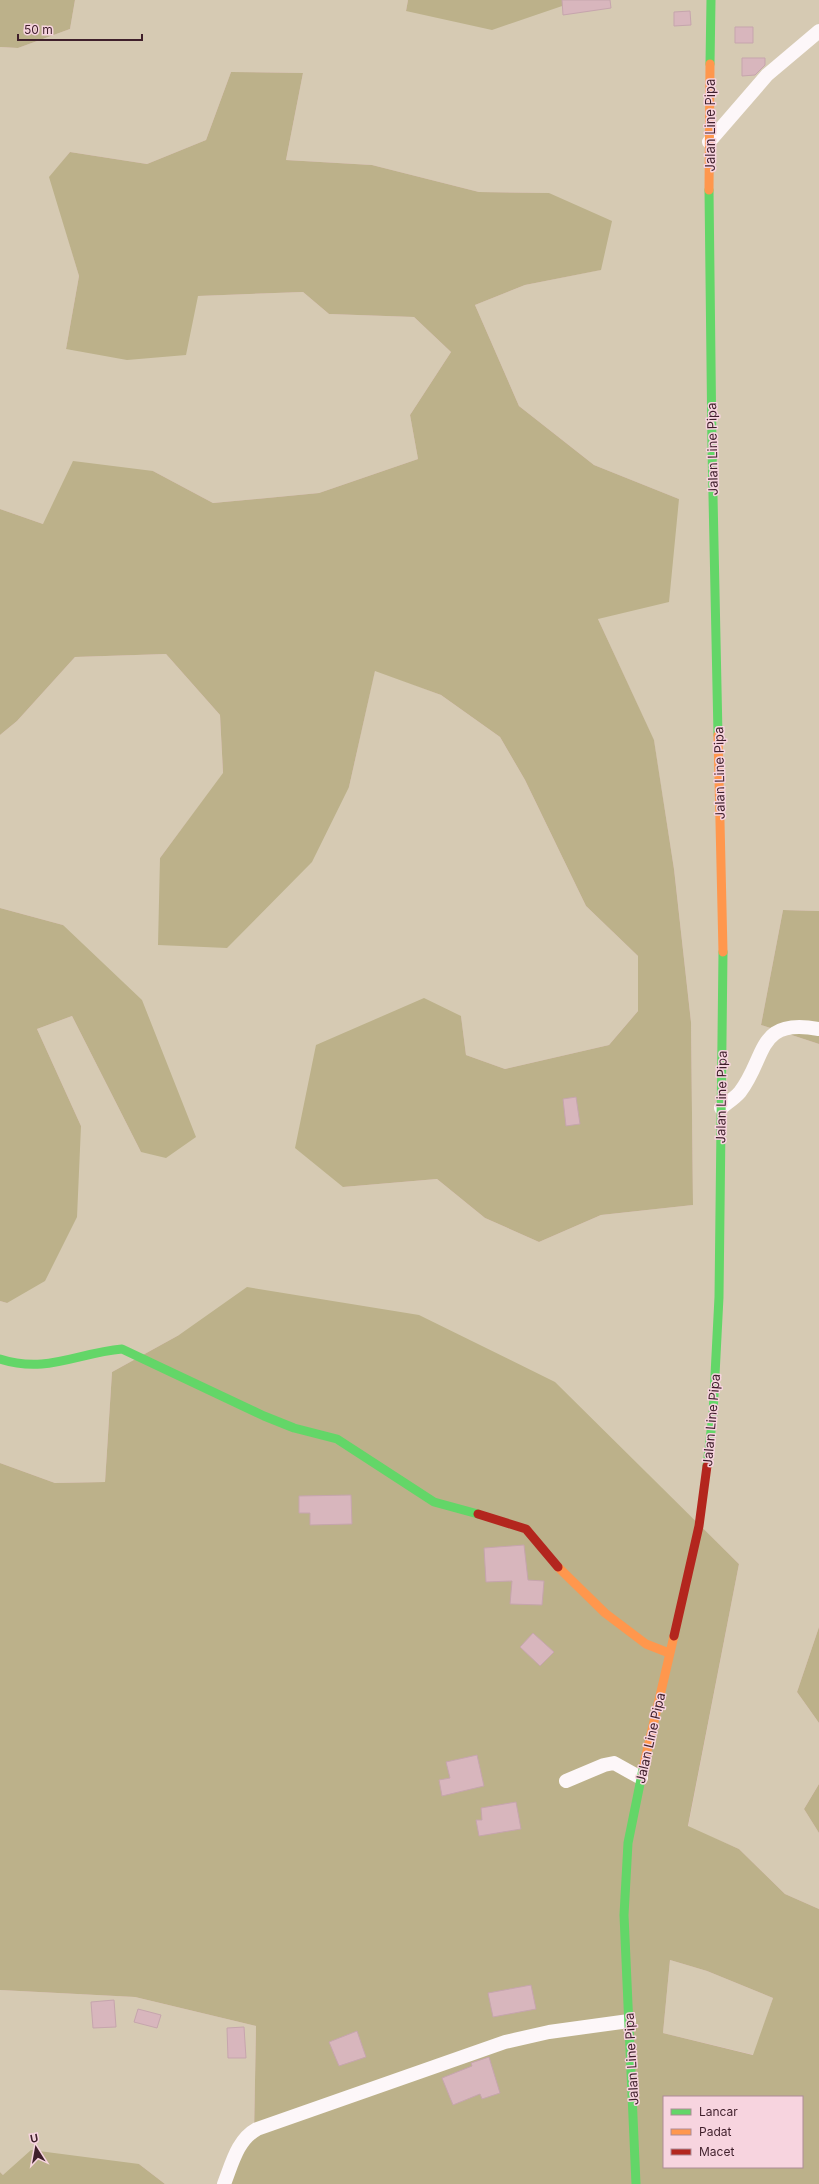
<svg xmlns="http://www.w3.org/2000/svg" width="819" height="2184" viewBox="0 0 819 2184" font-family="Inter,sans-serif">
<rect width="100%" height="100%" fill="#f0cad8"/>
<path fill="#d6cab3" d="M75,0H408L406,11L569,0H819V911L783,910L761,1025L819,1044V1627L797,1692L819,1723V1784L804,1809L819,1833V1909L785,1894L739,1849L688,1827L739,1564L655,1482L179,1335L112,1372L105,1482L55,1483L0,1463V1301L7,1303L81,1126L37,1029L72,1016L141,1152L63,925L0,908V735L17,721L75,657L166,654L220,715L223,774L160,858L349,787L375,670L441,695L500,737L525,780L586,906L638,956V1011L609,1045L505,1069L466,1055L461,1016L343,1187L437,1179L485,1218L539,1242L601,1215L693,1205L691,1022L674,869L654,741L598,619L679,499L594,465L519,406L475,305L525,285L600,270L549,193L479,192L372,165L286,160L303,73L231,72L206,140L147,164L70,152L50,177L79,276L66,349L198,296L303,292L329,314L414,317L451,352L410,415L418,459L319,493L213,503L153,471L43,524L0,509V47L18,48L70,29Z
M670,1960L707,1971L773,1998L754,2055L663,2033Z
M0,1990L135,1997L256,2026L254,2135L217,2184H165L139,2164L3,2175L0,2172Z"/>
<path fill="#bcb18a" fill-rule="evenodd" d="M0,0H75L70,29L18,48L0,47Z
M408,0H569L568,4L492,30L406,11Z
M231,72L303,73L286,160L372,165L479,192L549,193L612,221L601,270L525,285L475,305L519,406L594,465L679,499L669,602L598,619L654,740L674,869L691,1022L693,1205L601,1215L539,1242L485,1218L437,1179L343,1187L295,1148L316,1045L424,998L461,1016L466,1055L505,1069L609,1045L638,1011V956L586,906L525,780L500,737L441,695L375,671L349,787L312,862L227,948L158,945L160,858L223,773L220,715L166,654L75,657L17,721L0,735V509L43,524L73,461L153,471L213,503L319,493L418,459L410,415L451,352L414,317L329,314L303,292L198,296L186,355L127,360L66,349L79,276L49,177L70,152L147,164L206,140Z
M0,908L63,925L142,1000L196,1137L166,1158L141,1152L72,1016L37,1029L81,1126L77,1217L45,1281L7,1303L0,1301Z
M783,910L819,911V1044L761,1025Z
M247,1287L419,1315L555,1382L739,1564L688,1826L739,1849L785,1894L819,1909V2184H217L254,2135L256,2026L135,1997L0,1990V1463L55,1483L105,1482L112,1372L179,1335ZM670,1960L707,1971L773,1998L753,2055L663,2033ZM664,2097H802V2167H664Z
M819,1627V1723L797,1692Z
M819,1784V1833L804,1809Z
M31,2150L139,2164L165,2184H0V2172L3,2175Z"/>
<path fill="#d8b6bd" stroke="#c6a5ad" d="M562,0H610L611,8L563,15Z
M690,11L691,25L674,26V12Z
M735,27H753V43H735Z
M742,58H765V65L755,75L742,76Z
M576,1097L580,1124L566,1126L563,1099Z
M351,1495L352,1524L310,1525V1513H299V1496Z
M524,1545L528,1580L544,1581L542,1605L510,1604L512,1581L486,1582L484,1548Z
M533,1633L554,1652L540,1666L520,1647Z
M477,1755L484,1786L442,1796L439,1780L450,1778L446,1762Z
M516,1802L521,1829L479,1836L476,1820H482L481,1808Z
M531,1985L536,2009L493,2017L488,1993Z
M114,2000L116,2027L93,2028L91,2002Z
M138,2009L161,2015L157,2028L134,2022Z
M244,2027L246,2058H228L227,2028Z
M357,2031L366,2057L339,2066L329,2042Z
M489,2057L500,2093L482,2099L480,2094L453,2105L442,2078L472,2066L471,2063Z"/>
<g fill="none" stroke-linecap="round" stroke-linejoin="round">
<path stroke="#fdf7f9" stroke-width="14" d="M709,142L767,75L819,31
M721,1108C727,1103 735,1098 740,1092C767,1057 756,1017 819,1029
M566,1781L604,1765L614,1763L641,1778
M224,2184C232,2164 237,2140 257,2129L505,2042L549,2032L629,2021"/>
<path stroke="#63d668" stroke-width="9" d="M710,64L711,0
M709,190L712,448L718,735
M0,1359C46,1374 77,1353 122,1349L264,1416L294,1428L337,1439L434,1502L478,1514
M707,1466L713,1414L719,1297L723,952
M636,2184L624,1915L628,1843L644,1764"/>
<path stroke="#ff974d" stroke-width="9" d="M709,190L710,64
M718,735L723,952
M558,1567L605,1613L646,1644L669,1653
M644,1764L674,1636"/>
<path stroke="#b3261e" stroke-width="9" d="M478,1514L526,1529L558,1567
M674,1636L699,1526L707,1466"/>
</g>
<g text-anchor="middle" stroke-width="3" stroke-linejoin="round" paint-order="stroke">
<g font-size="13" fill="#3f1f2b" stroke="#f7d4df">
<text transform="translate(710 125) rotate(-90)" y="5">Jalan Line Pipa</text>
<text transform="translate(712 449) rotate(-91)" y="5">Jalan Line Pipa</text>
<text transform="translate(719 773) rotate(-91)" y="5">Jalan Line Pipa</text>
<text transform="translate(721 1097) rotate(-89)" y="5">Jalan Line Pipa</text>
<text transform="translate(711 1420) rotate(-85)" y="5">Jalan Line Pipa</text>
<text transform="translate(650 1738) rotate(-77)" y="5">Jalan Line Pipa</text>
<text transform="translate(631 2059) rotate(-93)" y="5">Jalan Line Pipa</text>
</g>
</g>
<rect x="663" y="2096" width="140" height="72" fill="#f7d4df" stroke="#ad8c97"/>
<rect x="671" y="2109" width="20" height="6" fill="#63d668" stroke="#ad8c97"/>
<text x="699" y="2116" font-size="12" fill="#3f1f2b">Lancar</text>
<rect x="671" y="2129" width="20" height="6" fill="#ff974d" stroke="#ad8c97"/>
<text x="699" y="2136" font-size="12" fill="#3f1f2b">Padat</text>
<rect x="671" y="2149" width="20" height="6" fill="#b3261e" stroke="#ad8c97"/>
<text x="699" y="2156" font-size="12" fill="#3f1f2b">Macet</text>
<g transform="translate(36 2148) rotate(349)" stroke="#f7d4df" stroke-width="3" paint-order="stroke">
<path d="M0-3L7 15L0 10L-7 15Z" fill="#3f1f2b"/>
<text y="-6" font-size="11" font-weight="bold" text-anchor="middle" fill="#3f1f2b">U</text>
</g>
<path d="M18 34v6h124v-6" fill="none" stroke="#3f1f2b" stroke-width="2"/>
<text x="24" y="34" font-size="12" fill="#3f1f2b" stroke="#f7d4df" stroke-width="3" paint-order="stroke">50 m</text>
</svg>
